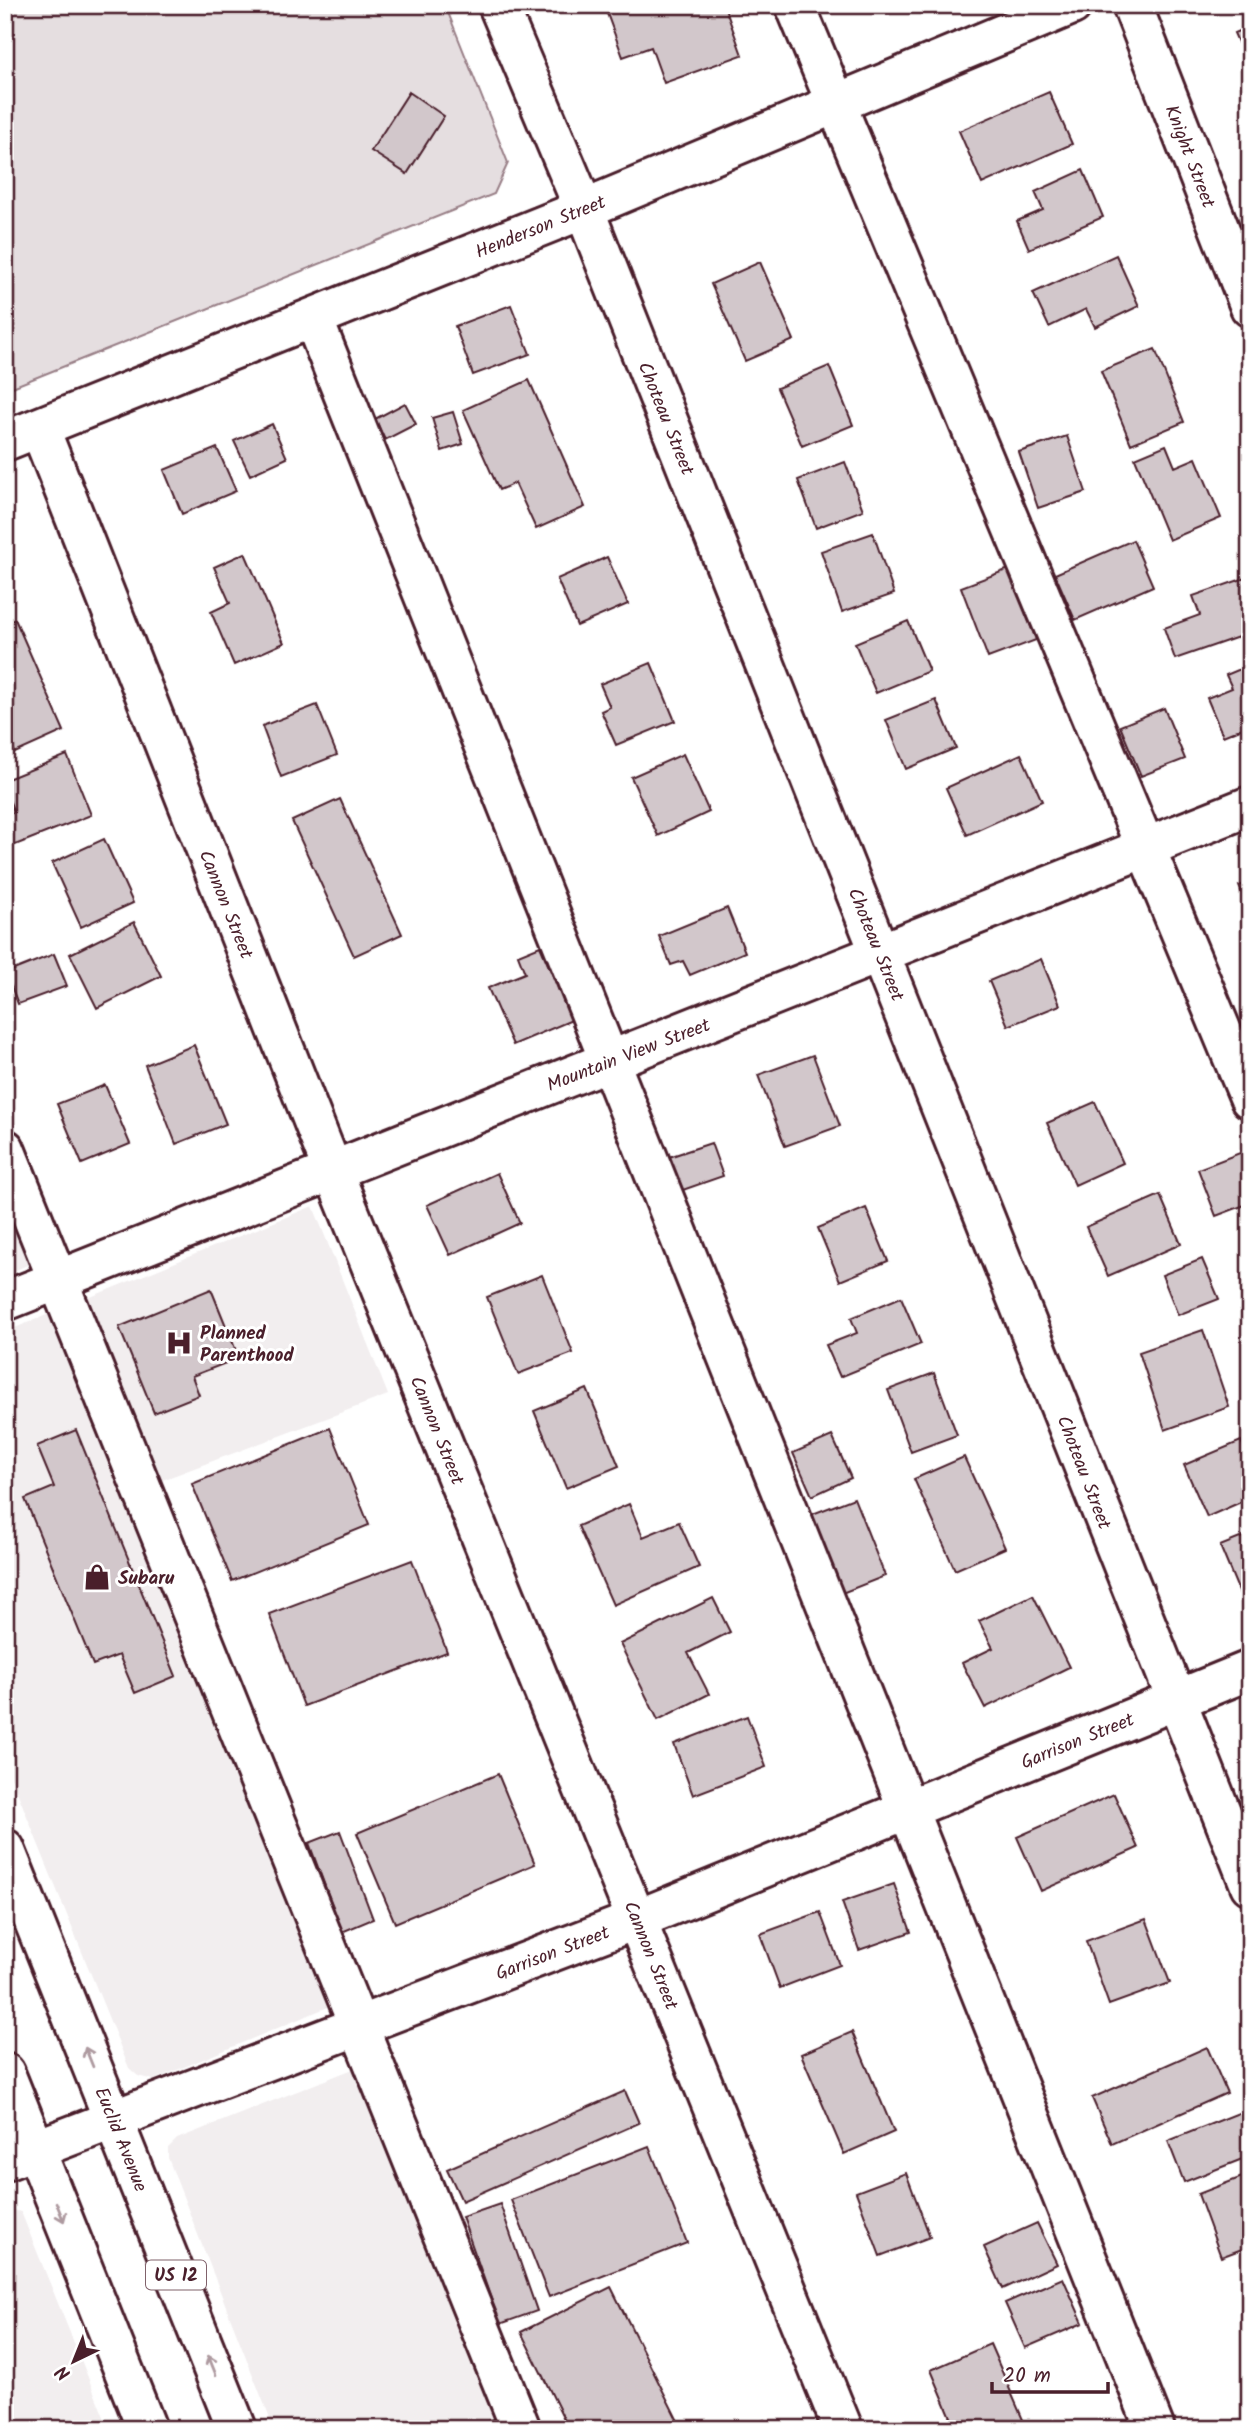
<svg xmlns="http://www.w3.org/2000/svg" width="1255" height="2434" viewBox="0 0 1255 2434" font-family="Kalam,sans-serif">
<rect width="100%" height="100%" fill="#fff"/>
<filter id="ink" filterUnits="userSpaceOnUse"><feTurbulence type="fractalNoise" baseFrequency=".0143" numOctaves="2"/><feDisplacementMap in="SourceGraphic" scale="14" xChannelSelector="R" yChannelSelector="G"/><feConvolveMatrix kernelMatrix="1 2 1 2 8 2 1 2 1" color-interpolation-filters="sRGB"/></filter>
<g filter="url(#ink)">
<path fill="#f2eeef" d="M5,1149L47,1256L5,1275Z
M313,1206L388,1395L141,1488L347,1999L153,2080L138,2076L129,2068L5,1762V1332Z
M373,2061L521,2429H274L168,2158V2148L177,2139Z
M5,2208L21,2212L109,2429H5Z"/>
<path fill="#e5dee0" stroke="#987e86" stroke-width="2" d="M5,5H445L508,163L494,194L5,390Z"/>
<path fill="#d2c7cb" stroke="#4a1f2b" stroke-width="2" d="M612,5H724L742,55L664,83L651,47L623,57L605,8Z
M1250,26V69L1234,33Z
M409,92L444,116L407,174L371,151Z
M1049,92L1072,144L982,184L959,131Z
M1083,170L1103,217L1029,249L1017,221L1043,210L1035,192Z
M1116,255L1139,306L1095,327L1086,309L1049,327L1033,293Z
M760,262L794,340L745,361L711,284Z
M511,305L530,354L473,375L455,326Z
M1155,349L1184,422L1131,444L1101,371Z
M829,366L853,425L802,446L777,388Z
M529,380L585,507L536,529L515,483L499,490L463,410Z
M405,403L416,424L385,440L375,419Z
M453,412L463,444L442,451L432,418Z
M272,424L287,458L250,475L234,441Z
M1067,436L1086,492L1038,508L1019,452Z
M1166,445L1175,467L1196,458L1221,518L1169,540L1135,458Z
M217,448L236,491L182,514L164,470Z
M845,462L863,510L816,528L798,480Z
M873,533L894,594L842,612L821,551Z
M1133,540L1153,586L1075,620L1055,574Z
M245,553L284,643L234,665L211,612L230,603L214,567Z
M607,557L628,604L577,626L557,579Z
M1009,569L1036,640L988,658L961,587Z
M1245,578L1250,591V633L1175,659L1164,628L1200,615L1193,596Z
M15,619L64,731L15,753L5,730V624Z
M908,621L929,671L876,693L855,643Z
M651,663L675,721L616,745L601,711L610,707L600,684Z
M1250,665V725L1223,736L1207,698L1232,688L1226,675Z
M936,700L956,748L906,769L886,720Z
M317,705L337,755L281,777L262,726Z
M1164,708L1185,759L1141,776L1120,726Z
M683,754L709,812L658,836L631,777Z
M1021,754L1042,801L967,835L946,788Z
M67,755L91,815L5,849V815L14,812L5,790V780Z
M340,799L402,934L354,956L292,821Z
M104,839L133,903L81,927L52,863Z
M1250,882V912L1239,886Z
M727,908L745,952L690,975L683,961L671,965L659,936Z
M134,922L161,976L97,1008L70,954Z
M540,946L572,1020L513,1045L488,988L525,973L518,955Z
M54,954L67,986L18,1004L6,973Z
M1041,959L1060,1005L1008,1026L989,981Z
M194,1045L226,1124L176,1144L145,1065Z
M813,1055L840,1126L785,1146L758,1075Z
M105,1085L130,1144L82,1164L57,1104Z
M1095,1102L1123,1163L1075,1185L1047,1123Z
M711,1143L723,1176L680,1191L669,1157Z
M1245,1151L1250,1165V1203L1216,1216L1198,1169Z
M497,1173L520,1223L450,1255L427,1205Z
M1160,1195L1181,1244L1108,1276L1086,1227Z
M866,1208L888,1261L840,1281L818,1228Z
M1202,1259L1219,1299L1178,1315L1162,1275Z
M542,1275L573,1353L518,1374L487,1297Z
M211,1289L239,1358L192,1376L199,1395L154,1413L119,1327Z
M901,1297L921,1344L840,1377L826,1345L857,1333L851,1318Z
M1203,1330L1229,1407L1165,1430L1139,1352Z
M934,1373L957,1435L911,1452L888,1390Z
M587,1389L619,1466L566,1488L534,1411Z
M330,1428L369,1525L232,1581L192,1484Z
M76,1430L176,1676L135,1693L119,1655L93,1665L25,1499L54,1487L37,1446Z
M832,1436L851,1478L812,1496L793,1453Z
M1241,1441L1250,1461V1498L1207,1517L1184,1465Z
M964,1457L1005,1548L955,1570L914,1479Z
M854,1498L885,1576L832,1597L802,1518Z
M629,1504L643,1537L679,1522L699,1567L613,1605L578,1526Z
M1250,1534V1596L1242,1599L1220,1546Z
M412,1560L447,1652L304,1706L269,1614Z
M1033,1595L1069,1667L985,1708L962,1663L993,1648L979,1621Z
M713,1598L730,1632L688,1653L709,1694L658,1720L620,1644Z
M747,1716L766,1767L693,1795L674,1744Z
M498,1774L535,1864L395,1923L357,1833Z
M1114,1794L1138,1848L1041,1891L1017,1837Z
M340,1831L373,1919L342,1932L309,1843Z
M894,1884L911,1932L859,1950L842,1902Z
M820,1912L840,1965L780,1988L760,1934Z
M1146,1919L1170,1983L1109,2005L1086,1941Z
M852,2032L894,2132L844,2154L801,2054Z
M1207,2047L1227,2093L1112,2144L1092,2098Z
M625,2091L639,2123L462,2201L447,2169Z
M1241,2112L1250,2134V2156L1184,2182L1168,2141Z
M649,2146L687,2243L549,2297L511,2200Z
M906,2173L930,2237L880,2256L856,2192Z
M1250,2174V2246L1221,2257L1198,2194Z
M500,2204L537,2311L500,2324L462,2217Z
M1037,2223L1057,2264L1003,2289L984,2247Z
M1063,2278L1083,2323L1025,2348L1005,2303Z
M611,2287L679,2423L667,2429H569L521,2332Z
M990,2344L1027,2429H956L931,2370Z
M494,2419L498,2429H468Z
M764,2420L768,2429H742Z"/>
<g fill="none" stroke-linecap="round" stroke-linejoin="round">
<g stroke="#4a1f2b" stroke-width="44">
<path id="minor" d="M498,5L584,209L1250,1885
M795,5L1250,1099
M1132,5L1250,307
M313,318L1155,2429
M40,429L332,1169L843,2429
M5,441L584,209L1072,5
M5,1149L521,2429
M5,1301L1250,806
M5,2161L638,1919L1250,1670"/>
</g>
<g stroke="#4a1f2b" stroke-width="44">
<path id="highway" d="M5,1849L237,2429
M5,2073L147,2429"/>
</g>
<use href="#minor" stroke="#fff" stroke-width="38"/>
<use href="#highway" stroke="#fff" stroke-width="38"/>
</g>
<defs><path id="oneway-shaft" d="M-6 0H5M1.5-3L5.5 0L1.5 3" fill="none" stroke-width="1.6" stroke-linecap="round" stroke-linejoin="round" transform="scale(1.75)"/></defs>
<g stroke="#ae9aa0">
<use href="#oneway-shaft" transform="translate(89 2057) rotate(-112)"/>
<use href="#oneway-shaft" transform="translate(60 2212) rotate(68)"/>
<use href="#oneway-shaft" transform="translate(212 2365) rotate(-112)"/>
</g>
</g>
<defs>
<g id="hospital-bare" transform="scale(2.1)"><path d="M-5-5h3v3.5h4V-5h3V5h-3V1.5h-4V5h-3Z" fill="#4a1f2b" stroke="#fff" stroke-width="2.5" paint-order="stroke"/></g>
<g id="shop-bare" transform="scale(2.1)"><path d="M-5-2.5h2.3a2.7 3.5 0 0 1 5.4 0H5L5.5 6h-11ZM-1.5-2.5h3a1.5 2.3 0 0 0-3 0Z" fill="#4a1f2b" stroke="#fff" stroke-width="2.5" paint-order="stroke"/></g>
</defs>
<g fill-rule="evenodd">
<use href="#hospital-bare" x="179" y="1343"/>
<use href="#shop-bare" x="97" y="1577"/>
</g>
<g text-anchor="middle" stroke-width="6" stroke-linejoin="round" paint-order="stroke">
<rect fill="#fff" stroke="#80626b" stroke-width="2" x="146" y="2260.5" width="60" height="29" rx="5"/>
<g font-size="18" font-weight="bold" fill="#4a1f2b">
<text x="176" y="2281">US 12</text>
</g>
<g font-size="19" fill="#4a1f2b" stroke="#fff">
<text transform="translate(1191 156) rotate(69)" y="7">Knight Street</text>
<text transform="translate(540 226) rotate(-22)" y="7">Henderson Street</text>
<text transform="translate(667 418) rotate(68)" y="7">Choteau Street</text>
<text transform="translate(227 904) rotate(68)" y="7">Cannon Street</text>
<text transform="translate(877 944) rotate(68)" y="7">Choteau Street</text>
<text transform="translate(628 1054) rotate(-21)" y="7">Mountain View Street</text>
<text transform="translate(438 1430) rotate(68)" y="7">Cannon Street</text>
<text transform="translate(1085 1472) rotate(69)" y="7">Choteau Street</text>
<text transform="translate(1077 1740) rotate(-22)" y="7">Garrison Street</text>
<text transform="translate(552 1952) rotate(-21)" y="7">Garrison Street</text>
<text transform="translate(652 1955) rotate(68)" y="7">Cannon Street</text>
<text transform="translate(122 2139) rotate(68)" y="7">Euclid Avenue</text>
</g>
<g font-size="19" font-weight="bold" fill="#4a1f2b" stroke="#fff" text-anchor="start">
<text x="200" y="1339">Planned<tspan x="200" dy="22">Parenthood</tspan></text>
<text x="118" y="1584">Subaru</text>
</g>
</g>
<rect width="1255" height="2434" fill="none" stroke="#fff" stroke-width="28"/>
<rect x="14" y="14" width="1227" height="2406" fill="none" stroke="#4a1f2b" stroke-width="2.5" filter="url(#ink)"/>
<g transform="translate(74 2361) rotate(223)" stroke="#ffffff" stroke-width="5" paint-order="stroke">
<path d="M0-5L12 26L0 18L-12 26Z" fill="#4a1f2b"/>
<text y="-10" font-size="19" font-weight="bold" text-anchor="middle" fill="#4a1f2b">N</text>
</g>
<path d="M992 2382v10h116v-10" fill="none" stroke="#4a1f2b" stroke-width="3.5"/>
<text x="1003" y="2382" font-size="21" fill="#4a1f2b" stroke="#ffffff" stroke-width="5" paint-order="stroke">20 m</text>
</svg>
